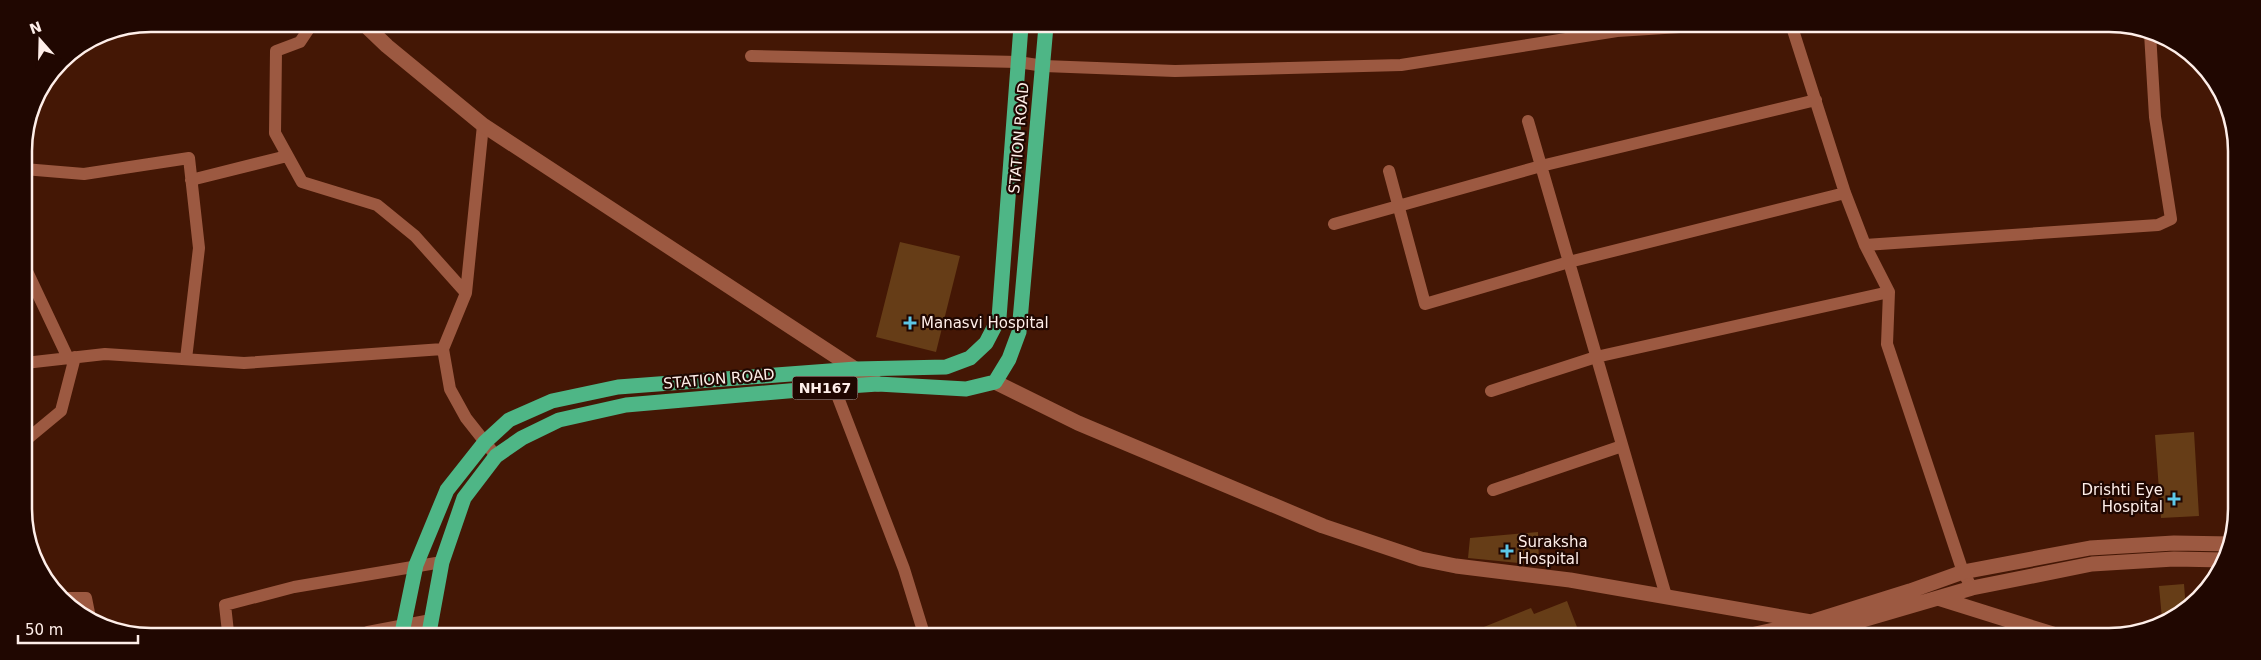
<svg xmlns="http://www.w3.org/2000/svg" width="2261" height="660" viewBox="0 0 2261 660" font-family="'DejaVu Sans',sans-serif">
<rect width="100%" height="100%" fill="#441705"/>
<path fill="#663d17" d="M900,242L960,256L936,352L876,337Z
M2194,432L2199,516L2161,518L2155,435Z
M1538,532L1539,565L1468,558L1470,538Z
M2184,584L2186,610L2162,619L2159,586Z
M1567,601L1580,635H1464L1531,608L1534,614Z"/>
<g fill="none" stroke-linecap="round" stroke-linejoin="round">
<path stroke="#9c5941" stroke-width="12" d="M312,24L300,42L276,51L275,133L302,182L377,205L415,236L466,293
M1792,27L1845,193L1865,245L1889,292L1887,344L1963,572L1972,588
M751,56L1018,62L1044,66L1175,71L1401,65L1617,31L1680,27
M1528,121L1666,596
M483,125L466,293L443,349L450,389L466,418L496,456
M24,169L84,174L189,158L199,248L186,359
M1389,171L1425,304L1569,262L1845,193
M191,180L287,156
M1334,224L1541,166L1816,100
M1865,245L2158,225L2171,219L2155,117L2150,33
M25,267L68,358
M25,363L105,354L244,363L443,349
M834,387L904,569L924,634
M1491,391L1596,357L1889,292
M26,440L61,411L75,357
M1493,490L1622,446
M64,598H86L89,613
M228,632L225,605L294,587L442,562
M368,632L431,620"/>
<path stroke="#9c5941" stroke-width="15" d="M364,24L387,46L483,125L878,384
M995,382L1078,423L1323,526L1421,559L1456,566L1570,580L1811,622L1834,630
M1938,598L2059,636
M1751,635L1811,622L1910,591L1963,572L2090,548L2174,543L2232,544
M1811,635L1972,588L2092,564L2174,559L2225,560"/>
<path stroke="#4eb686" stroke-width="15" d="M402,633L416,565L447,490L485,442L509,420L552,401L618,387L856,369L946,367L970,358L986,343L999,318L1021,26
M429,633L442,562L464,498L496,456L522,438L559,420L626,405L834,387L878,384L966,389L995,382L1009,359L1019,332L1046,26"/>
</g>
<g fill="#5cc7e8" stroke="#200701" stroke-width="2">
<path d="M907.5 315.5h5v5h5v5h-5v5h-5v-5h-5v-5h5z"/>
<path d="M2171.5 491.5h5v5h5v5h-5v5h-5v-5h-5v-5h5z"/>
<path d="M1504.5 543.5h5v5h5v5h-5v5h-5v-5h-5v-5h5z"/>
</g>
<g text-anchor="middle" stroke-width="4.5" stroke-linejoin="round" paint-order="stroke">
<rect fill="#200701" stroke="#bba9a3" stroke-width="1" x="792.5" y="376.5" width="65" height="23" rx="4"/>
<g font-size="14" font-weight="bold" fill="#feeee9">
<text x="825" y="393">NH167</text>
</g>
<g font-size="15" fill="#feeee9" stroke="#200701">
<text transform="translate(1019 138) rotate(-85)" y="5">STATION ROAD</text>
<text transform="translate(719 379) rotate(-5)" y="5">STATION ROAD</text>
</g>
<g font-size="15" fill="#feeee9" stroke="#200701" text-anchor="start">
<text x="921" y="328">Manasvi Hospital</text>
<text x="2163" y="495" text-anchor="end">Drishti Eye<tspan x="2163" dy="17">Hospital</tspan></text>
<text x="1518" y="547">Suraksha<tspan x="1518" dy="17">Hospital</tspan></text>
</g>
</g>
<path d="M0 0H2261V660H0ZM151 32H2109A119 119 0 0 1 2228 151V509A119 119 0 0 1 2109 628H151A119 119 0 0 1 32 509V151A119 119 0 0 1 151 32Z" fill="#200701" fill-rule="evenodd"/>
<path fill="none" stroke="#feeee9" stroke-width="2.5" d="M151 32H2109A119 119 0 0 1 2228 151V509A119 119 0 0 1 2109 628H151A119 119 0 0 1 32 509V151A119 119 0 0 1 151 32Z"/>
<g transform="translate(40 40) rotate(340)" stroke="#200701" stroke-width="4" paint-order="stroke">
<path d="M0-4L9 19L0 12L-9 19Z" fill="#feeee9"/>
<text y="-8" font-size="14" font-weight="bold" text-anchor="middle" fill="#feeee9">N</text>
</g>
<path d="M18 635v8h120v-8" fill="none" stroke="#feeee9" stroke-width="2.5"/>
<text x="25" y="635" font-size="15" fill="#feeee9" stroke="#200701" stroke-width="4" paint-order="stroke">50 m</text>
</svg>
